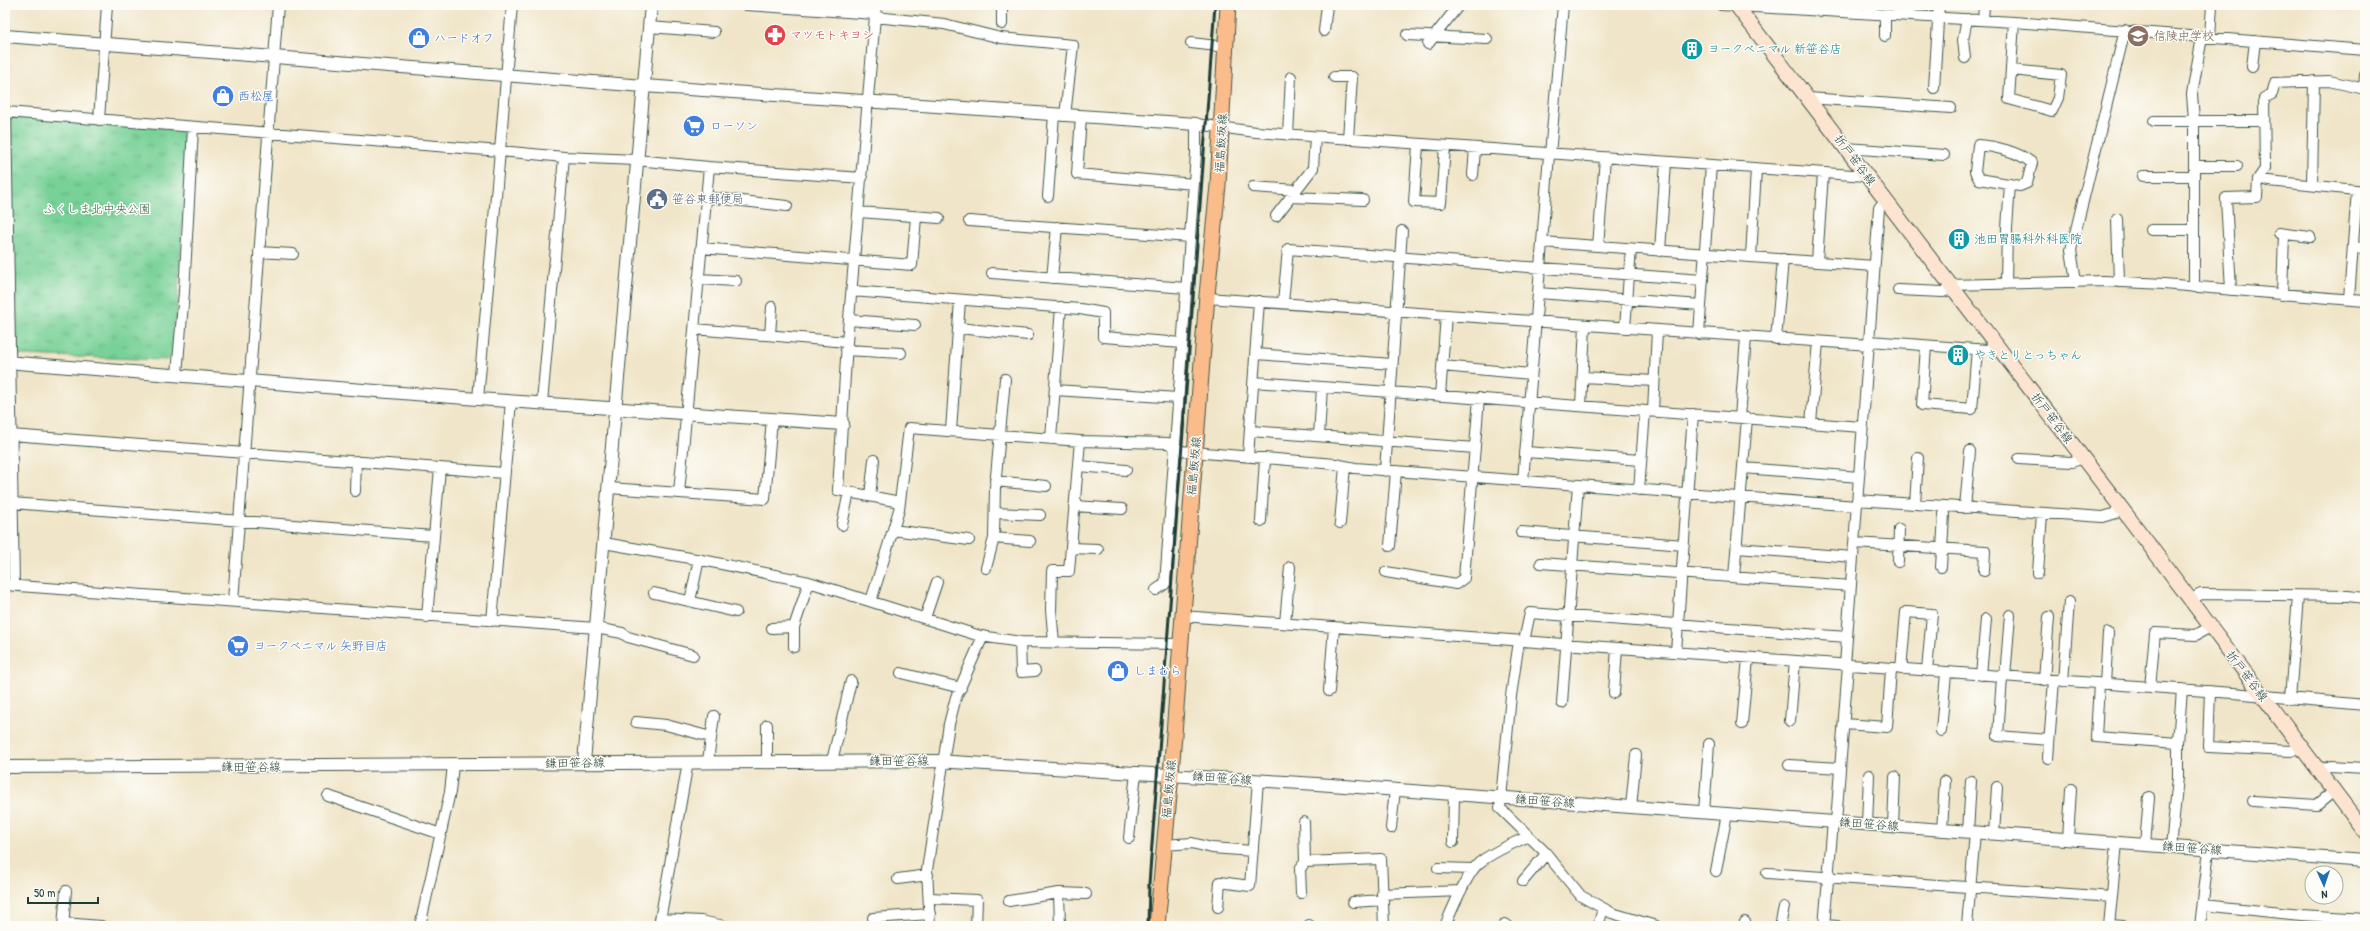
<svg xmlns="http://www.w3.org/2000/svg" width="2370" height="931" viewBox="0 0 2370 931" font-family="'Patrick Hand','Klee One',sans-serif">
<defs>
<pattern id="grass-tufts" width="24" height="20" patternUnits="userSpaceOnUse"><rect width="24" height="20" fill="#78d197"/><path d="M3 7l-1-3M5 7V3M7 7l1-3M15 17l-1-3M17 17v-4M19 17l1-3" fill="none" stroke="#62ab7c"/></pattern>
</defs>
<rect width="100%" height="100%" fill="#fdfcf7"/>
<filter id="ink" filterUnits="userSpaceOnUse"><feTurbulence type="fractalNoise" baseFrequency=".025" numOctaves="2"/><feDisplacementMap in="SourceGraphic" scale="8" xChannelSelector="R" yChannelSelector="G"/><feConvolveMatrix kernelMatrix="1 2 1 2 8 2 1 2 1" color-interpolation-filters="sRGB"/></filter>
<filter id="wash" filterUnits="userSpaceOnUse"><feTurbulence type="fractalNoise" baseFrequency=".012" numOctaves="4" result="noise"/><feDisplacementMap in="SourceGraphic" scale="16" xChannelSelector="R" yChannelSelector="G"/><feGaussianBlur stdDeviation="0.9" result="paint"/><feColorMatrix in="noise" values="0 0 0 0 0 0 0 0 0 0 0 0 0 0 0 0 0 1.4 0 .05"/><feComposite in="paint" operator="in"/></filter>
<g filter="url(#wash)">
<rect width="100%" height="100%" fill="#f0e5c8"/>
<path fill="url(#grass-tufts)" stroke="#4c8766" d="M11,115L188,130L174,354L167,360L19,355L13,350Z"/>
</g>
<g filter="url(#ink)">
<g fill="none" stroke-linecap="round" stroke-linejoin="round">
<g stroke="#3e564a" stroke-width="12">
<path id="minor" d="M746,5L875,14
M876,5L847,342L838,490L900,502
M1002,5V24
M1721,5L2014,22L2365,50
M875,17L944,24L1001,38L1073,45L1065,116
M1983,20L1984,5
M649,27L714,32
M1324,31L1327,5
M1407,35L1487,39
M1885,36V14
M2210,37L2212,5
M1191,43L1226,47
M1428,44L1459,5
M1965,58L1963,40L1967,19
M2252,67L2255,41
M2011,70L2061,75L2058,98L2052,111L2009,99L2014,22
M1334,77H1352L1348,139
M1934,88L1939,5
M2364,89L2365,75
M1808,98L1951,108
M1081,117L1077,174L1194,184
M99,120L107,5
M2154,121H2264
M1288,135L1291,77
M1418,145L1414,202L1441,203L1445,147
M1978,145C1995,146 2019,152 2032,163L2027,183L2020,186L1979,179L1975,172Z
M1846,148L1944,155
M1550,155L1563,5
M564,157L636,160L709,167L862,178
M2194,166H2237
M1473,175L1475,149
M2143,176H2194
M2259,178L2269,181L2365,191
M2312,185L2314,81
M1253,187L1296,190
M1048,196L1054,115
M706,197L787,206
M1291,197L1363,200
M859,212L939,218
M1276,216L1313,168L1315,137
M2117,219L2119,282
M969,221L1190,237
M2151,230H2194
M2279,233L2310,237
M1542,242L1874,266
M1598,246L1605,158
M2353,247L2365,248
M701,248L912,265L916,217
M1660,251L1666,162
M259,252L293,254
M1751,257L1756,169
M1817,262L1823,173
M992,273L1186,288
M1052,278L1057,227
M698,279L736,281
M2076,282L2071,250L2125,30
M2006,284L2007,228L2010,184
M1950,285L2104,281L2164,284L2365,301
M2194,287V121L2192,94L2202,37
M1898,290L1943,292L1953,289
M2231,290L2226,198L2257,197L2258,179L2265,169L2264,98L2272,94L2275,83L2329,81L2365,89
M852,291L1080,309L1103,313V337L1182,343
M1538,293L1701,305
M2282,295L2284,234
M1207,298L1870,345
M2349,299L2357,190
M1283,303L1288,249L1702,280
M849,320L915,325
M958,328L1028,335
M1625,328L1631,249
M694,329L847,342
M1699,334L1711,165
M770,335L772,307
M1776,339L1783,259
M1870,341L1987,350L1997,346
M1926,346L1922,405L1972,409L1977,349
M846,350L901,353
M1256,354L1392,364
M1442,366L1531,374
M177,374L184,292L193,128
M1583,377L1654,381
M1254,382L1862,427
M1055,390L1178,398
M1440,396L1446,315
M478,399L500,151L564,157L542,403
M1581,406L1585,326
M1653,411L1657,331
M1740,418L1746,337
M1811,423L1818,342
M951,431L960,300
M1250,431L1475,448
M11,435L504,473
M1319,436L1322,387
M1051,439L1061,307
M1525,452L1641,460
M1248,457L1259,301
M2019,459L2072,462L2082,458
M1078,466L1126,470
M1743,468L1859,477
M1385,471L1402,231
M995,481L1046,486
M1523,481L1549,155
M609,488L765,499L772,419
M1639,490L1645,411
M355,491L356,461
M679,493L709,167
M870,496L874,460
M1857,500L2103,517L2123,511
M12,503L433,536
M1915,504L1918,458
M1074,506L1122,509
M1965,508L1970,451
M995,513L1040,515
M1261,521L1265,459
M1340,523L1345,466
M842,525L849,492
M893,530L969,540
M1521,532L1684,545
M994,538L1030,541
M604,543L707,561L809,582L980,636L1021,642L1180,644
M1854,543L1985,551L1984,571
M1390,546L1396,471
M1071,548L1098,549
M1737,548L1853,557
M1898,562L1899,529
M1541,563L1851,586
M1941,567L1944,514
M986,568L994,538L995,487L1005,379
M1386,572L1456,584L1464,578L1479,398
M2038,573L2042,513
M1734,577L1747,418
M5,585L596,628L622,633L628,637L693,655
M14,585L6,112L500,151L512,5
M1156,590L1165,584L1196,154V124L1256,132L1866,176
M654,593L736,612
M2190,600L2201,594L2348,596L2365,598
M233,601L278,5
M690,601L699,559
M871,601L899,510L909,428L1080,441L1168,443L1181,451L1335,464L1355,468L1857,506
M1182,616L2233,693L2365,705
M427,617L440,468
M925,618L937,582
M492,621L511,401
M1285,623L1290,567
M772,628L794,627
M1519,641L1511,696L1500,808L1545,852L1581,896L1612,913L1656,926
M1524,641L1530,613L1847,637
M1020,642L1021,672L1035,671
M1054,643L1051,610L1052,571H1069L1080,441
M794,647V627L809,582
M1676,652L1693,414
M1845,665L1879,208L1885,200
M1901,669L1906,612L1932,614L1927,671
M901,673L961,688
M1981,675L1986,619
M2002,677L1998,736L2049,740
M2005,677L2010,615
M2044,680L2049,617
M2063,681L2069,602
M2099,684L2096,737L2178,743L2182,689
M2105,684L2108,633
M2150,687L2155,633L2196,635L2210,627
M1329,691L1334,627
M2210,691L2208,747L2291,751L2301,747
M1614,693L1617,648
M2290,699L2298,596
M1562,703L1578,485
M1790,721L1795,661
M636,722L666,725L711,737
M1742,724L1748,658
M1844,724L1887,727L1891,669
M767,725V761
M1941,731L1946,673
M2048,758L2054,680
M708,761L714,716
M832,761L851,681
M1789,765L1840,768
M2318,770L2330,766L2365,768
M328,796L441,834
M2253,801L2317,805L2334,791
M1631,807L1636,755
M1704,812L1709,744
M1304,822L1305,862L1381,859L1384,926
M1836,822L1848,665
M1867,824L1869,775
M1893,826L1895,777
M1391,828L1395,789
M1942,830L1945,781
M1968,832L1971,781
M1994,834L1997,787
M1129,838L1136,772
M2068,839L2071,789
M1453,842L1454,794
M1164,845L1192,843L1212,848L1253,851
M2145,845L2149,797
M2171,847L2178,777V743
M1438,868L1473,869
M1716,871L1727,814
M1767,873L2112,897
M898,879L928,875
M1523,881L1546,854
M1059,893L1060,926
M1301,893L1300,869L1305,862
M1382,894L1461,891
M929,898L977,900L976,926
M1009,901L1059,893L1086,894
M1353,902L1383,900
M2203,905L2301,915L2365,919
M1218,907L1220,882L1250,886L1258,780
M873,918L930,914
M660,919L701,921L724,926
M63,923L101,926
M1505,924L1508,926
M1309,925V926
M1824,925L1837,926
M2110,925L2123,926
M63,926L66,891
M420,926L450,792L453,765
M659,926L688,762
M930,926L927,870L949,724L956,697L983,636
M1445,926C1452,910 1466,874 1479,863C1494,851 1512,844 1529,836
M1598,926L1603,909
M1744,926L1745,922
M1780,926L1784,907
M1824,926L1833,822
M1967,926L1975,832
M2109,926L2117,843
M2200,926L2209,850"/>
</g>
<g stroke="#3e564a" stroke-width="14">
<path id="tertiary" d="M5,36L644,86L1196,124
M5,362L478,399L843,424
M584,762L651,5
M5,767L936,761L1317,784L2365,861"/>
</g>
<g stroke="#3e564a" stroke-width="16">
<path id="secondary" d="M1736,5L2132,522L2365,832"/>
</g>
<g stroke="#3e564a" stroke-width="17">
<path id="primary" d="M1157,926L1171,774L1207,295L1218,185L1228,5"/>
</g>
<use href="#minor" stroke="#fff" stroke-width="10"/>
<use href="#tertiary" stroke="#fff" stroke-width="12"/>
<use href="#secondary" stroke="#fde4d1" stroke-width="14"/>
<use href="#primary" stroke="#fabc8b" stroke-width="15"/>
<path stroke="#1f3d34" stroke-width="3" d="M1148,926L1149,884L1215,5"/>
</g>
</g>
<defs>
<g id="pharmacy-disc" transform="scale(1.15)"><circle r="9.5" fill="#e0444e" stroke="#fdfcf7"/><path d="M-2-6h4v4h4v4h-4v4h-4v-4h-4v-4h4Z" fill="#fff"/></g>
<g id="school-disc" transform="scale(1.15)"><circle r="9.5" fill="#8d6e63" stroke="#fdfcf7"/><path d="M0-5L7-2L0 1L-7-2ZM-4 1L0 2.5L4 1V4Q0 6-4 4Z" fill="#fff"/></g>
<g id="shop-disc" transform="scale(1.15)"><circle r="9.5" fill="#3f7fe0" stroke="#fdfcf7"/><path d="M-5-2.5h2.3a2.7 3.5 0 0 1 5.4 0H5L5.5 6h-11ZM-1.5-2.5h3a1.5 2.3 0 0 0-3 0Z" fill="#fff"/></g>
<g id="building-disc" transform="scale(1.15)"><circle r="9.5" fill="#0f9aa8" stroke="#fdfcf7"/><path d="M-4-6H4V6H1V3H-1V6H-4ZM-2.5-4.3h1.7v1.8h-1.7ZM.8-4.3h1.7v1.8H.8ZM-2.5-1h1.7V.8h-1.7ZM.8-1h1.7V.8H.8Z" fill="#fff"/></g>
<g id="supermarket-disc" transform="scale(1.15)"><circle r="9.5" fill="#3f7fe0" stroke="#fdfcf7"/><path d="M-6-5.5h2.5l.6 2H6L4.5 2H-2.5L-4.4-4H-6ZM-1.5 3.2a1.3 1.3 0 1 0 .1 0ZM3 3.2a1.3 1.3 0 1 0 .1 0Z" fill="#fff"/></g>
<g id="civic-disc" transform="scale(1.15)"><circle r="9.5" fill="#5c6f8a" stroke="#fdfcf7"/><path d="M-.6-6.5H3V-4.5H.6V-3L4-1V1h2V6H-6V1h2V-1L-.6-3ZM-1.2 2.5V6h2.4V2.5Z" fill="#fff"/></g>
</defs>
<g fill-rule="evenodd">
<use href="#pharmacy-disc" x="775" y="35"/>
<use href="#school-disc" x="2138" y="36"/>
<use href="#shop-disc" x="419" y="38"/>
<use href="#building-disc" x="1692" y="49"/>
<use href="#shop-disc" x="223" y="96"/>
<use href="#supermarket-disc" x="694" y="126"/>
<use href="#civic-disc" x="657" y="199"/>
<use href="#building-disc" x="1959" y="239"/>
<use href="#building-disc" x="1958" y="355"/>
<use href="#supermarket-disc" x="238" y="646"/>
<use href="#shop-disc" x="1118" y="671"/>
</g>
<g text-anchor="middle" stroke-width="3" stroke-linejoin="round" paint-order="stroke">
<g font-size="12" fill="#be3a42" stroke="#fdfcf7" text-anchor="start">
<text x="790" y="39">マツモトキヨシ</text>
</g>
<g font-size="12" fill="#785e54" stroke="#fdfcf7" text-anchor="start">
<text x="2154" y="40">信陵中学校</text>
</g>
<g font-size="12" fill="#366cbe" stroke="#fdfcf7" text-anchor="start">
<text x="434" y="42">ハードオフ</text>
<text x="238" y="100">西松屋</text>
<text x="710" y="130">ローソン</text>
<text x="254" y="650">ヨークベニマル 矢野目店</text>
<text x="1134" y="675">しまむら</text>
</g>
<g font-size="12" fill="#0d838f" stroke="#fdfcf7" text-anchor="start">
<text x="1708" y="53">ヨークベニマル 新笹谷店</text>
<text x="1974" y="243">池田胃腸科外科医院</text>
<text x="1974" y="359">やきとりとっちゃん</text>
</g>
<g font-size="12" fill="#1f3d34" stroke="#fdfcf7">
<text transform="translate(1221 143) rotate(-87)" y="4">福島飯坂線</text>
<text transform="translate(1855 160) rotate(53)" y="4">折戸笹谷線</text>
<text transform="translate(2052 418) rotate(53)" y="4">折戸笹谷線</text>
<text transform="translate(1194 466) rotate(-85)" y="4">福島飯坂線</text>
<text transform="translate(2247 676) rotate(53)" y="4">折戸笹谷線</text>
<text x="899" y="765">鎌田笹谷線</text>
<text transform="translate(575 763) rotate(-1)" y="4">鎌田笹谷線</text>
<text x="251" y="771">鎌田笹谷線</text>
<text transform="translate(1222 778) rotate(4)" y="4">鎌田笹谷線</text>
<text transform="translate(1169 789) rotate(-85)" y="4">福島飯坂線</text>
<text transform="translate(1545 801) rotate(4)" y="4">鎌田笹谷線</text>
<text transform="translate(1869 824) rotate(4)" y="4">鎌田笹谷線</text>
<text transform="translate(2192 848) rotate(4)" y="4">鎌田笹谷線</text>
</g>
<g font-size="12" fill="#4e5e75" stroke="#fdfcf7" text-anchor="start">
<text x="672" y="203">笹谷東郵便局</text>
</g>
<g font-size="12" fill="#35624d" stroke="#fdfcf7">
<text x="97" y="213">ふくしま北中央公園</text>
</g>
</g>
<rect width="2370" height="931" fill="none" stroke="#fdfcf7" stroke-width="20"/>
<g transform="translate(2324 885) rotate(177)"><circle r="19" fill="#fdfcf7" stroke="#a4b0a9"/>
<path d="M0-3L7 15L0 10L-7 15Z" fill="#1f6fb2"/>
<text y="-6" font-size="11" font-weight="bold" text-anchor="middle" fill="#1f3d34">N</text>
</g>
<path d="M28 897v6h70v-6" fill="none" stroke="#1f3d34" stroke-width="2"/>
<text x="34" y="897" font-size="12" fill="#1f3d34" stroke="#fdfcf7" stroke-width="3" paint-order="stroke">50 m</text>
</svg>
